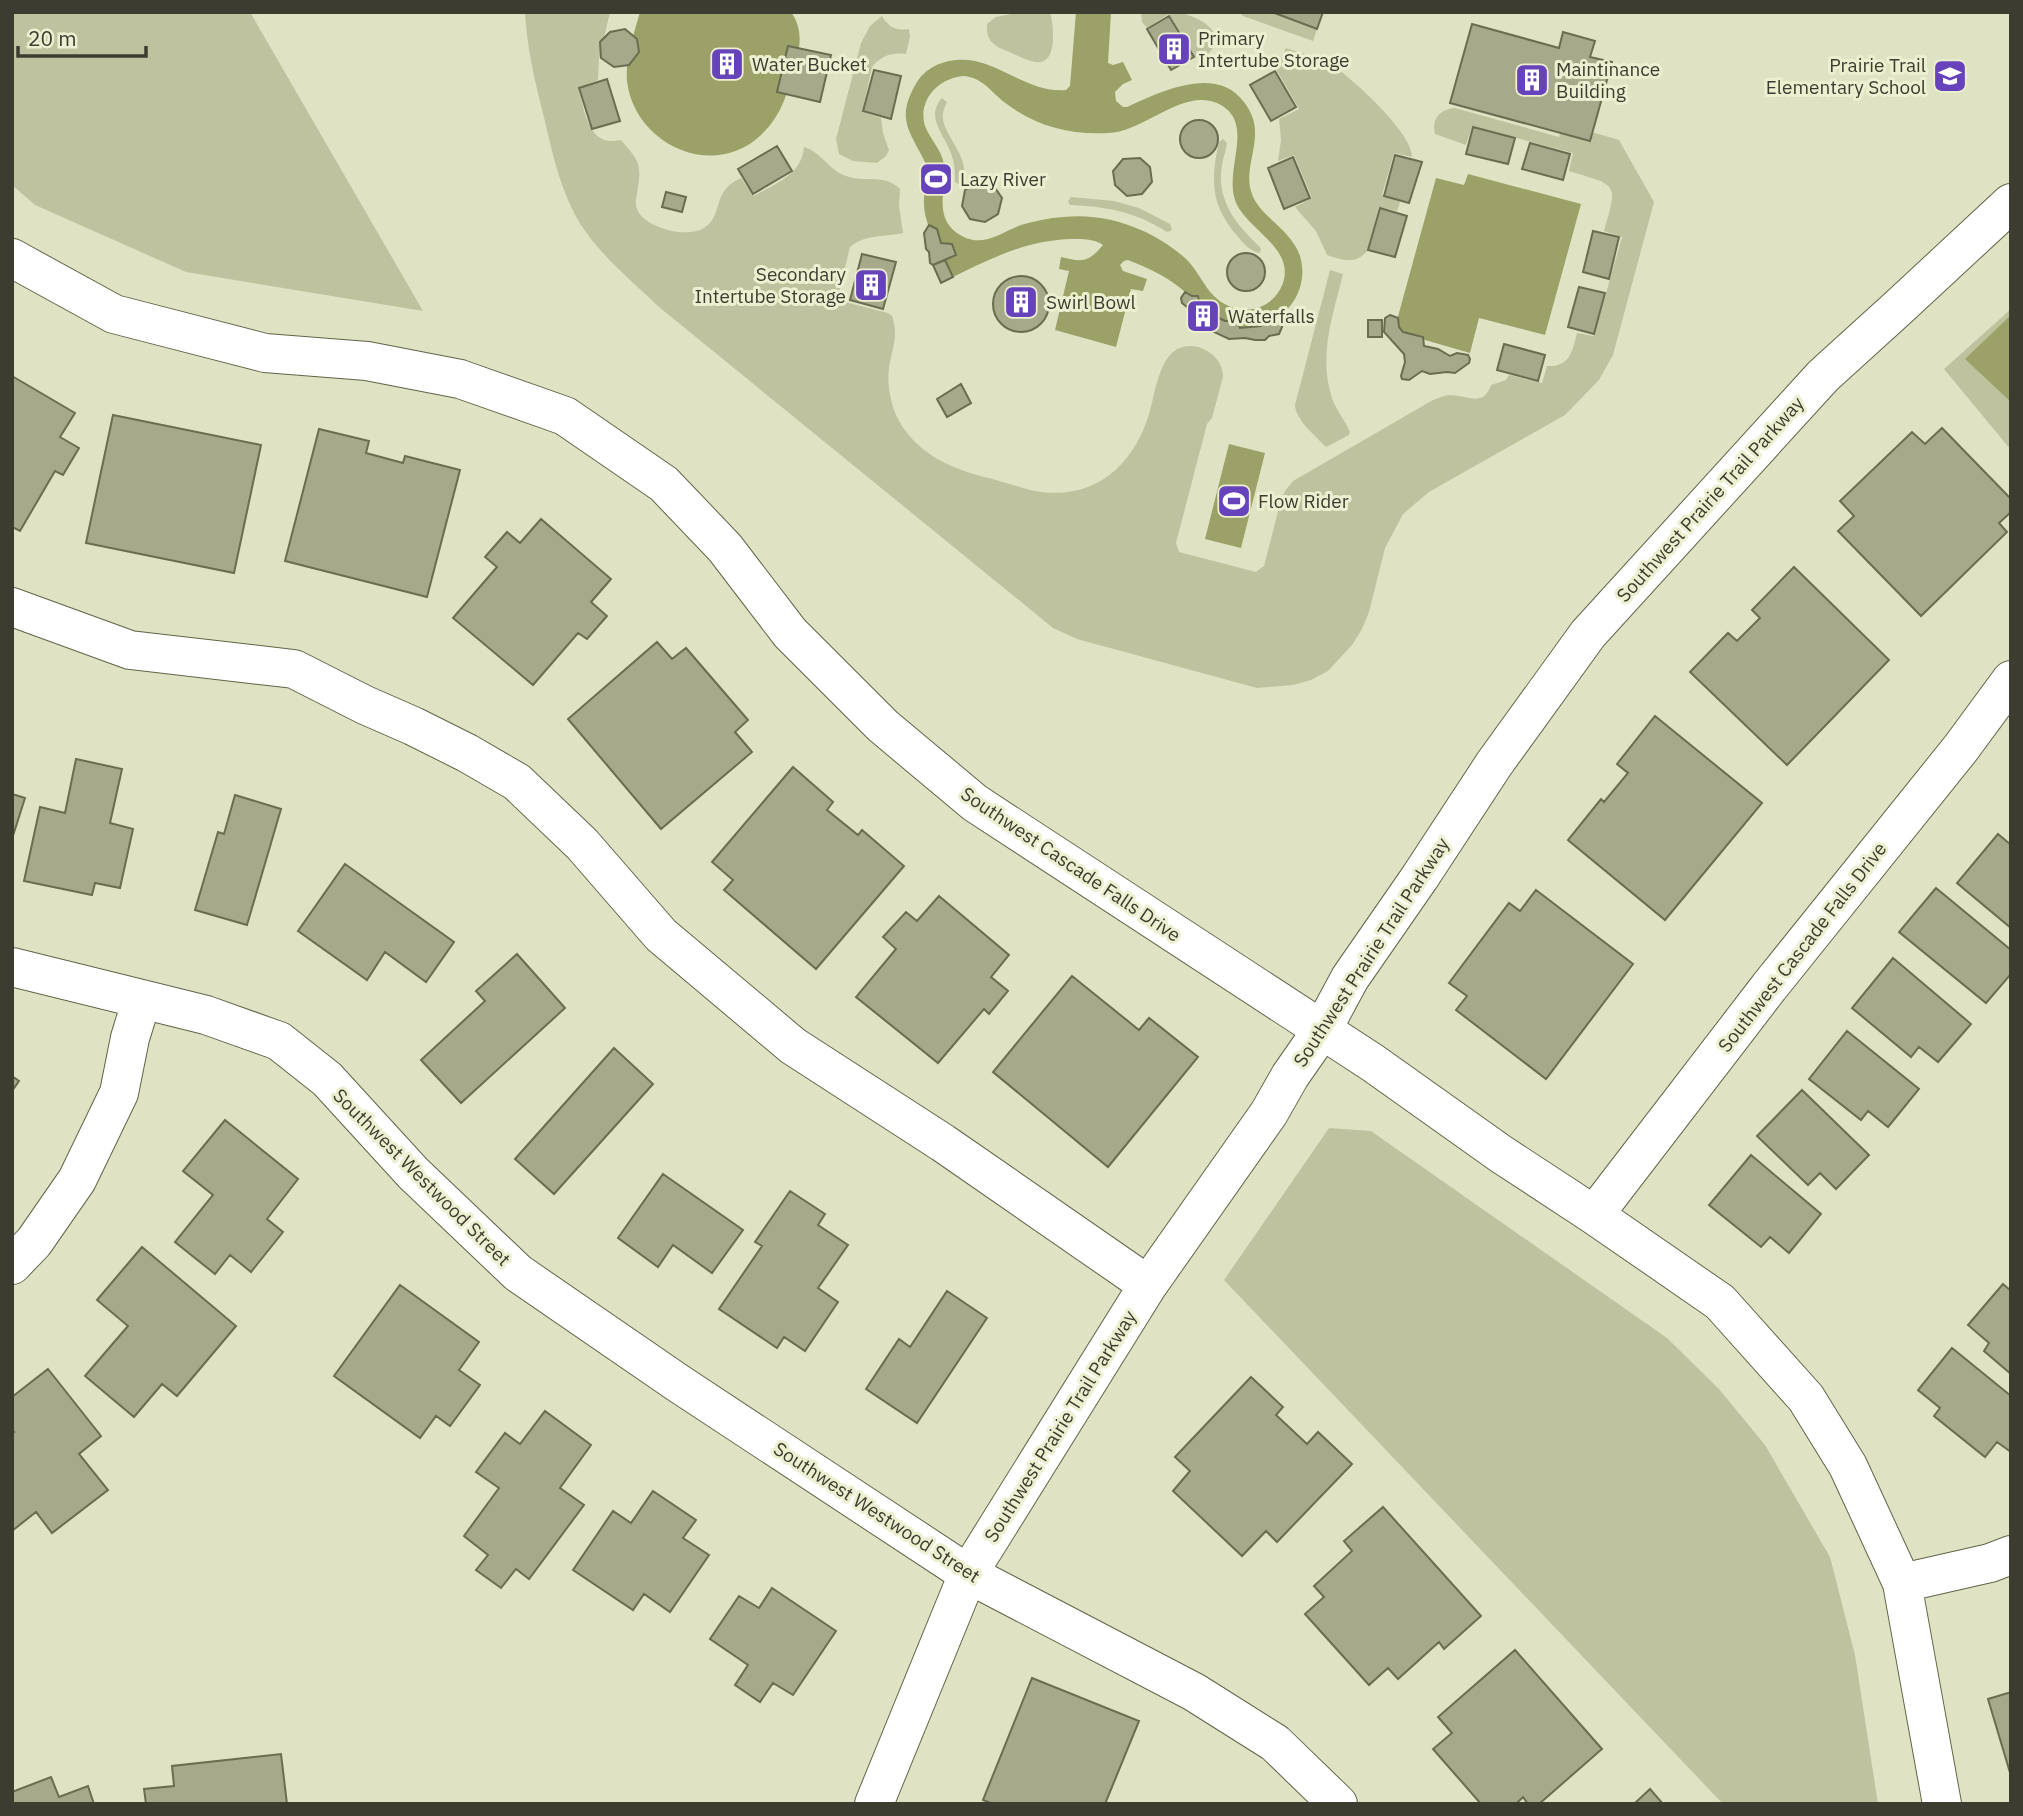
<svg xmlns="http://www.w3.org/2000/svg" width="2023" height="1816" viewBox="0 0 2023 1816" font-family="'IBM Plex Sans',sans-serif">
<rect width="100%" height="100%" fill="#e0e3c3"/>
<path fill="#bfc29e" d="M12,12H250L423,311L186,272L35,205L12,185Z
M525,12H610L599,59L598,80L578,88C585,111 588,148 621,140C640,162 642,164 637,193C636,199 635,204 637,209C644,228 688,239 704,228C725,214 710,192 741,178L754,196C774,184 802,175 804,147C820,151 829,170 846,176C865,183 884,173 900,189L899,206L903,233C885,237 865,234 850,247L837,300L888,313L892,316C899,337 892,347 889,368C887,382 890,401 896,415C914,452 947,467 984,477C1003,481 1022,489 1041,492C1098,499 1135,463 1150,411C1155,393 1158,366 1173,352C1192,336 1224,354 1223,377L1212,418L1207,424L1176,543L1179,552L1256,572L1264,566L1281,500L1285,491L1293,481L1433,400C1439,398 1445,395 1450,395C1467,395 1483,408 1491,385L1506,380L1509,375L1542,383L1547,366C1570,367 1572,352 1577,333L1594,336L1622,237L1604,231C1618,182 1618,186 1569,171L1573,153L1472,126L1466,145L1435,134C1431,119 1440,109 1455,108L1559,137L1560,133L1589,141L1592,132L1619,140L1654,202L1613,355L1599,380L1565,415L1429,492L1403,514L1385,548L1369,612L1362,629L1352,645L1328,671L1311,680L1293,685L1257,688L1077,639L1053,628L659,307C632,281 601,256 581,225C560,191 552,151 543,113C534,78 527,48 525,12Z
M1021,12L1050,13C1053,22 1053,30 1053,40C1051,70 1034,64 1014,54C1008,51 999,49 994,44C987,39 987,31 987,24L996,17Z
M1141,12C1153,12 1165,11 1176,12C1196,15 1232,32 1207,55L1195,57L1169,14L1147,28L1142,22Z
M1239,12H1272L1317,29L1313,41L1243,16Z
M882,16C889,28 897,31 909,29L910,37L906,54C893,52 880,56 872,67L862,112L881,118L883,133L889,150L886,156L877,163L853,161L839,154L836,139L861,43L870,26Z
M1286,48C1303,54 1322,58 1336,68C1355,81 1413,134 1412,157L1394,153L1382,195L1400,202L1397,211L1379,207L1367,251C1356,265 1342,260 1327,255L1316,231L1295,207L1312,198L1294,155L1278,161L1281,140L1279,119L1299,109L1276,69L1278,60L1282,57Z
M942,98L947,102C945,107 942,112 943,118C944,137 976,163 960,185L955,182C955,175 955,167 953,160C949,138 923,119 942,98Z
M1223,139L1227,143C1226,151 1223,158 1222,165C1216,202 1237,225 1261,248L1260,253C1251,252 1244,244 1238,237C1211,206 1210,181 1219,142Z
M1071,197L1114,201L1139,208L1170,224L1172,230L1168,232L1165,231C1136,212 1104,206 1070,205L1068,201Z
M1330,270L1343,274C1333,315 1318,356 1332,398C1337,412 1345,420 1350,432L1349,435L1326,447C1316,436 1296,421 1295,405Z
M2011,309V450L1944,369Z
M1329,1128L1371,1131L1667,1338L1719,1389L1765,1445L1830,1557L1855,1655L1878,1804H1723L1224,1280Z"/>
<path fill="#9ca167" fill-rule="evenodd" d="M640,12H791C804,31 800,48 794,69C787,95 781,116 761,135C713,181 634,144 627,81C625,58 634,34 640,12Z
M1076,12H1111L1108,63L1113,65L1123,62L1132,80L1123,84L1115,92L1116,101L1123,107H1127C1160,92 1216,64 1244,102C1250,110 1255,120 1255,131C1256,152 1244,174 1252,194C1260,217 1291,229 1300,256C1310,289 1287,321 1255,327C1249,328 1240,330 1234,328C1211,323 1197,301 1179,287C1164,275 1146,267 1128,260L1124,261L1120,265L1123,271L1147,279L1143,291L1131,289L1116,347L1055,330L1069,271L1059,269L1061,257C1082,262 1088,263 1103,245C1095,239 1083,239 1072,239C1027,240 992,258 953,277L945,260L953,256C935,246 923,221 924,200C924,188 928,178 927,166C911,132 894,120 917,82C929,63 954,57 975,61C1007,68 1032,93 1066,90L1070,86ZM965,76C984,79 990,91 1004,102C1035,126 1069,135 1108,133C1144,132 1182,88 1217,103C1257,122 1224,166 1235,200C1245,229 1295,247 1283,283C1272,313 1236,318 1214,296C1203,285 1197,269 1185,258C1173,247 1155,236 1141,230C1117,219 1089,214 1063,217C1049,218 1034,221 1021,225C999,233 981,250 957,233C933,216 947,188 944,164C941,149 930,139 925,126C917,99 940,77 965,76Z
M1468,174L1581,204L1545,335L1479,318L1470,353L1394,331L1436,178L1464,185Z
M2011,315V402L1965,359Z
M1229,444L1265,453L1241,548L1205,539Z"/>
<path fill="#a6a98a" stroke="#6a6d50" stroke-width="2" d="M1272,12H1323L1317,29Z
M1169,16L1194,57L1171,70L1147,29Z
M1472,24L1559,48L1563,32L1595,41L1590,57L1612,62L1590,141L1450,103Z
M625,29L637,39L639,52L629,65L614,67L601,58L600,42L610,32Z
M788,46L831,55L820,102L777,92Z
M724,59L732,61L729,69L722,68Z
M716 70a9 9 0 1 1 18 0a9 9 0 1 1-18 0Z
M874,70L901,76L891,119L863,111Z
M1275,71L1296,107L1271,121L1250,85Z
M607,79L620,121L592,129L579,88Z
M1180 139a19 19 0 1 1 38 0a19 19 0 1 1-38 0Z
M1473,127L1515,138L1508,164L1466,154Z
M1530,143L1570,154L1563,180L1522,169Z
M777,146L792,171L753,194L738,169Z
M1395,155L1422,162L1409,203L1384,196Z
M1293,157L1310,198L1284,209L1268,168Z
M1140,158L1150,167L1152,182L1142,194L1127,196L1115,185L1113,171L1123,159Z
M978,182L993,185L1002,198L998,214L985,222L970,219L962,206L965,190Z
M666,192L686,197L682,212L662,207Z
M1380,208L1407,216L1395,257L1368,250Z
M929,225L937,229L941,243L952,244L956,255L933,265L930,263L929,252L926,249L924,233Z
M1593,231L1619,237L1609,279L1583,272Z
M1227 272a19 19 0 1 1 38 0a19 19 0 1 1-38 0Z
M862,254L896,262L883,309L850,300Z
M945,260L953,277L941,283L933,265Z
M993 304a28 28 0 1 1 56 0a28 28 0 1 1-56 0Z
M1579,287L1605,293L1594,334L1568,327Z
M1185,292L1192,296H1198L1200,307L1204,311L1225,321H1237L1240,328L1261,326L1262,321L1273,316L1279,317L1283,320L1282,327L1279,334L1269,336L1265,340H1255L1245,338L1229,339L1214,332L1191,316L1188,308L1182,303L1181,298Z
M1390,315L1398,318L1399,327L1403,332L1423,337L1424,346L1438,349L1450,356L1457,353L1468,355L1470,359L1469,363L1455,373L1447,372L1430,374L1422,371L1409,380L1402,379L1401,376L1405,362L1404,354L1384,332L1385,318Z
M1368,320H1382V337H1368Z
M1504,344L1545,355L1538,381L1497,370Z
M12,376L75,413L60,437L79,448L63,475L55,471L20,531L12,527Z
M961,384L971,403L947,417L937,399Z
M113,415L261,445L234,573L86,543Z
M1942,428L2011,499V512L1999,523L2007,532L1921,616L1838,531L1854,516L1840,501L1912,432L1925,444Z
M319,429L369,441L366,453L403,463L405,456L460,470L427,597L285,561Z
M541,519L611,579L591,602L607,616L587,639L578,633L533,685L453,618L497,567L485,557L507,532L520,543Z
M1794,567L1889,660L1787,765L1690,672L1728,633L1737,641L1760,618L1752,610Z
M657,642L672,659L686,648L748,720L735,732L752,752L661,829L568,719Z
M1655,716L1762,803L1665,920L1568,840L1601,799L1604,802L1628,773L1617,764Z
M76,759L122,769L110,823L133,829L120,888L95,883L92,895L24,881L40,807L65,813Z
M793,767L833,802L827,810L858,835L862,830L904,866L816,969L724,890L733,880L712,862Z
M12,794L25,798L12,839Z
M235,795L281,809L247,925L195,910L218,832L224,834Z
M1998,834L2011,845V928L1957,883Z
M345,864L454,942L426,982L385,952L367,980L298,931Z
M1936,888L2011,950V974L1986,1003L1899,932Z
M1536,890L1633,964L1546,1079L1456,1010L1467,996L1449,983L1509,903L1520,911Z
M939,896L1009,955L991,977L1008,991L989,1014L984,1009L938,1063L856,997L896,949L883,937L906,912L917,921Z
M517,954L565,1008L461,1103L421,1060L485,1001L476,991Z
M1893,958L1971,1024L1938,1062L1919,1047L1911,1057L1852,1008Z
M1072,976L1139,1030L1149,1018L1198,1057L1108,1167L993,1072Z
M1847,1031L1919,1089L1888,1127L1868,1111L1861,1120L1809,1079Z
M614,1048L653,1084L554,1194L515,1159Z
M12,1076L19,1081L12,1091Z
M1802,1090L1869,1155L1836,1189L1820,1173L1808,1185L1757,1136Z
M225,1120L298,1179L267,1219L283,1232L251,1272L230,1255L215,1274L175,1242L213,1195L183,1171Z
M1751,1155L1821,1214L1789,1253L1770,1237L1761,1247L1709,1205Z
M663,1174L743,1230L712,1273L673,1245L658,1267L618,1238Z
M790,1191L825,1214L818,1225L848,1245L818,1288L838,1302L805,1351L784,1337L777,1348L719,1309L762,1246L755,1242Z
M142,1247L236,1326L177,1396L162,1384L134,1417L85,1376L128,1326L97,1300Z
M2003,1284L2011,1291V1374L1984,1351L1989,1343L1968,1325Z
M400,1285L479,1342L459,1370L480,1385L450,1426L436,1416L420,1438L334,1376Z
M947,1291L987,1318L917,1423L866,1389L899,1339L910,1347Z
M1952,1348L2011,1396V1452L1997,1442L1985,1457L1934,1416L1940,1408L1918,1390Z
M48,1369L101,1436L79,1454L108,1490L52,1533L36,1512L12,1531V1433L14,1432L12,1430V1397Z
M1251,1377L1283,1407L1276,1415L1307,1444L1318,1432L1352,1464L1277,1542L1266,1531L1242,1556L1173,1491L1190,1471L1175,1457Z
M545,1411L591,1445L560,1488L584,1505L529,1579L516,1569L501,1588L476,1570L488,1555L464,1536L499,1488L476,1472L505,1433L520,1444Z
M653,1491L696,1520L683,1538L709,1555L670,1612L644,1594L633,1610L573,1570L613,1511L631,1523Z
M1383,1507L1481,1616L1444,1649L1439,1642L1398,1679L1388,1668L1369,1685L1305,1614L1324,1597L1314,1586L1352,1551L1344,1541Z
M772,1588L836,1631L793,1695L773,1683L760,1702L735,1685L748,1665L710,1639L739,1596L759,1608Z
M1515,1650L1602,1749L1539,1804H1528L1523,1797L1516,1804H1481L1433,1749L1452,1733L1438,1717Z
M1032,1678L1139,1721L1105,1804H993L983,1800Z
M2011,1692V1776L1988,1699Z
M281,1754L287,1804H146L144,1789L174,1786L172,1766Z
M51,1777L59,1797L88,1786L94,1804H12V1792Z
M1650,1789L1663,1804H1634Z"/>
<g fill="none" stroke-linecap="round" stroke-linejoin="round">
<g stroke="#616447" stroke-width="40">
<path id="minor" d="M12,258L114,314L265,353L367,361L460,379L565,416L664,484L725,548L790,633L883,726L975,803L1373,1063L1501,1154L1594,1215L1720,1302L1806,1398L1848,1466L1902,1583L1942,1804
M12,607L130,650L294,669L365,705L413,726L467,753L517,782L582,844L661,935L793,1046L943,1143L1148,1285
M12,967L206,1015L279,1041L327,1079L413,1173L518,1273L678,1383L968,1574L1194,1692L1275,1743L1338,1804
M1594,1215L1769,987L1961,748L2011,680
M12,1265L34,1242L77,1180L119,1093L130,1038L142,999
M1902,1583L1990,1563L2011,1555
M874,1804L968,1574L1148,1285L1269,1113L1290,1076L1322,1030L1350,978L1420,877L1494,764L1588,634L1823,376L1899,307L2011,203"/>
</g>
<use href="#minor" stroke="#fff" stroke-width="38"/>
</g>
<defs>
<g id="building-square" transform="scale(1.75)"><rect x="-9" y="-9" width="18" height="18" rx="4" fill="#6643bb" stroke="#edf0d0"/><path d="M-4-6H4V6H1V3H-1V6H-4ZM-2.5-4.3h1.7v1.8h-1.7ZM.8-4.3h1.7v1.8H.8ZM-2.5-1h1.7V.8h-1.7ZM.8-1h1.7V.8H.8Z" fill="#fff"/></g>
<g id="school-square" transform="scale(1.75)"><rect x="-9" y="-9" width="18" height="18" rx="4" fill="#6643bb" stroke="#edf0d0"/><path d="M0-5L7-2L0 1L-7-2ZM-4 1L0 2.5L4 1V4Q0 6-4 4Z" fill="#fff"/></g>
<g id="stadium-square" transform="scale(1.75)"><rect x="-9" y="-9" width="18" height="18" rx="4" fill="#6643bb" stroke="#edf0d0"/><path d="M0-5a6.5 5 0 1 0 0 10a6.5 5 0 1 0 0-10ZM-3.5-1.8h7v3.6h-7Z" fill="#fff"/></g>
</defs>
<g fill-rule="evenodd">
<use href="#building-square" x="1174" y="49"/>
<use href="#building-square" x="727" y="64"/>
<use href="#school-square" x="1950" y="76"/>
<use href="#building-square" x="1532" y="80"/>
<use href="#stadium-square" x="936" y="179"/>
<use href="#building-square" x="871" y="285"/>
<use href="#building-square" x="1021" y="302"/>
<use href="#building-square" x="1203" y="316"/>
<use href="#stadium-square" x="1234" y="501"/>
</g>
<g text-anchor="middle" stroke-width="6" stroke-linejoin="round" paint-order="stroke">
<g font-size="19" fill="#3c3d30" stroke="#edf0d0" text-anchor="start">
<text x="1198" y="45">Primary<tspan x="1198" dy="22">Intertube Storage</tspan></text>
<text x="752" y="71">Water Bucket</text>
<text x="1926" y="72" text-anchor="end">Prairie Trail<tspan x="1926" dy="22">Elementary School</tspan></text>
<text x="1556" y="76">Maintinance<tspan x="1556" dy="22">Building</tspan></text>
<text x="960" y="186">Lazy River</text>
<text x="846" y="281" text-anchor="end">Secondary<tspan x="846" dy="22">Intertube Storage</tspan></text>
<text x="1046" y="309">Swirl Bowl</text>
<text x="1228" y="323">Waterfalls</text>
<text x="1258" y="508">Flow Rider</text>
</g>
<g font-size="19" fill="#3c3d30" stroke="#edf0d0">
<text transform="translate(1710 499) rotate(-48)" y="7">Southwest Prairie Trail Parkway</text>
<text transform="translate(1071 864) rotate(34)" y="7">Southwest Cascade Falls Drive</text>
<text transform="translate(1802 947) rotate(-52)" y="7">Southwest Cascade Falls Drive</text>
<text transform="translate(1371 952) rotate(-57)" y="7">Southwest Prairie Trail Parkway</text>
<text transform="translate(422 1177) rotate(45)" y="7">Southwest Westwood Street</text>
<text transform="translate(1060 1426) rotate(-58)" y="7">Southwest Prairie Trail Parkway</text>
<text transform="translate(877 1512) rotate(33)" y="7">Southwest Westwood Street</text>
</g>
</g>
<rect width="2023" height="1816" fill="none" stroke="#3c3d30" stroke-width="28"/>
<path d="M18 46v10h128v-10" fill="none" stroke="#3c3d30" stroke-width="3.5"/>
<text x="28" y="46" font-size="21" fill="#3c3d30" stroke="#edf0d0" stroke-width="5" paint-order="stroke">20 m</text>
</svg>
